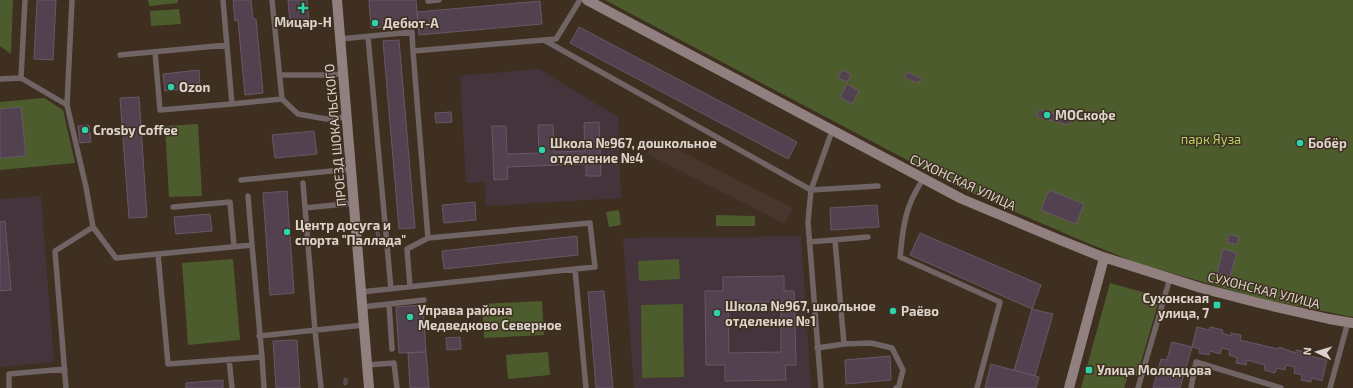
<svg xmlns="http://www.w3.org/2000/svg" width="1353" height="388" viewBox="0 0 1353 388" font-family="'Exo 2',sans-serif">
<rect width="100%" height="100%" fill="#3e2f21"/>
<path fill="#48352e" d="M655,138L793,208L785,224L647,154Z"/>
<path fill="#46343d" d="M539,69L618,117L621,198L486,206L485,182L466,183L460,76Z
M41,196L54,362L0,367V199Z
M801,236L811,388H634L623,238Z"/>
<path fill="#4d5c2c" d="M0,0H13L11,54L0,46Z
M148,0H178V3L149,6Z
M605,0H1353V317L1258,298L1137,263L1085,242L960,188Z
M179,9L181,24L151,26L150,11Z
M44,98L63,110L75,163L0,170V102Z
M198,124L202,196L169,197L165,126Z
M619,210L621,225L609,227L606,212Z
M716,215L755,216V226H716Z
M233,259L240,340L188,345L182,263Z
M679,259L680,279L639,281L638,261Z
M1110,283L1160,297L1137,376L1129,373L1124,388H1081Z
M542,301L544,335L484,338L482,304Z
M683,304L684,377L642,378L641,305Z
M548,352L550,375L508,379L506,355Z"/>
<path fill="#52414f" stroke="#695766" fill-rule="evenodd" d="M37,0H56L53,60L34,59Z
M233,0H251L253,19H256L263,93L245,95L238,20L235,21Z
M288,0H307L309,21L290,23Z
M369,0H416L418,24L371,28Z
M540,1L542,24L419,35L417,12Z
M579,27L797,142L788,159L570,43Z
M399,40L415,228L399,229L383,41Z
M199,70L200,88L165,91L163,74Z
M842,70L851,74L847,82L838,78Z
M907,72L921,78L919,83L905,78Z
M847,84L859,91L852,104L840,97Z
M139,97L147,217L129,218L120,98Z
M21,107L26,156L0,158V109Z
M1039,110L1071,118L1069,125L1037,117Z
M451,112L452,122L436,123L435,113Z
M599,122L601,176H586V164L507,167L508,179L494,180L492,126H506L507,154L539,153L538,125H553L554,152L585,151L584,123Z
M89,125L91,142L80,143L78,126Z
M314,131L317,154L275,158L272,135Z
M1049,190L1084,204L1076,224L1041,210Z
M287,191L294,293L270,295L263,193Z
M475,202L476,220L444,223L442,205Z
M877,205L879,227L831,230L830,208Z
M210,214L212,231L176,234L174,217Z
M5,221L11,290L0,291V222Z
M376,232H379L380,238H377Z
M920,233L1041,285L1032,309L910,255Z
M1229,234L1239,237L1237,245L1227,242Z
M577,236L578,255L444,269L442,251Z
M1223,249L1237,253L1230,277L1217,274Z
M784,276V291H794L796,365H785L786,380L725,381V365H706L705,291H723V277ZM728,302H781V352L729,353Z
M604,291L613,388H596L588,292Z
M423,305L426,352L399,353L396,307Z
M1032,309L1053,314L1035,376L1014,370Z
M1197,327L1209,330L1210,327L1223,330L1222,333L1231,336V333L1241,335L1240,340L1278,349L1279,347L1296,353V350L1306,352V355L1327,360L1322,381L1312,378L1311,382L1301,380L1302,375L1294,373L1295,367L1286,365L1285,370L1277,368L1275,373L1264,370L1265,365L1247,360L1246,365L1236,363L1237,358L1229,355L1230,350L1222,348L1220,354L1210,351L1209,355L1199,353L1200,349L1192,347Z
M460,337L461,349L447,350L446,338Z
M297,340L300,388H276L273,341Z
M1172,342L1192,347L1180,388H1153L1161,359L1167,360Z
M426,352L429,388H410L408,353Z
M890,356L891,380L846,384L845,360Z
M991,364L1039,377L1036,388H985Z
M344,379H347V384L344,385Z
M223,380V388H186V383Z"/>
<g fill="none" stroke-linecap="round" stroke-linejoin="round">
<path stroke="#706464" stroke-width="5.5" d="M72,0L67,105L86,187L93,227
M223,0L232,104L282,99
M272,0L282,99L298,114L326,119L347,117
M428,1L439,0
M368,37L391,289
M340,39L412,32L413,51
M544,40L811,190L808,222L821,388
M155,52L160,110L232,104
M120,55L227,45
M280,75H322L343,74
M21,78L25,0
M0,79L21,78L67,105
M832,131L811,190L878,186
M923,178C919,187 913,195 910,204C903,221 902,240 900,257L1000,302L977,388
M241,180L351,169
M303,183L315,330L321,388
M248,196L252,245
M173,207L230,202L234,246
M305,208L354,203
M428,238L413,51L556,39L580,0
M809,242L868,237
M575,269L586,388
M361,292L575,269L595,267L590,223L428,238L407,249L410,287
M389,304L424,300
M362,307L389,304L392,349
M259,336L364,325
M844,344L871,343L892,348L903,370L899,386L896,388
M817,348L844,344L835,240
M262,357L264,388
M229,359L232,388
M367,365L394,363L397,388
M9,388V374L65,369
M66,388L55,251L93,227L116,258L252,245L262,357L168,364L158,254
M1138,388L1170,278
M1191,388L1196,362L1281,388
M1330,388L1348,322"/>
<path stroke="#91807f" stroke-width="10" d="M337,0L369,388
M587,0L962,199L1060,240L1100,256L1201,288L1259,303L1329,319L1353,323
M1069,388L1104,258"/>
</g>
<g fill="#2dd4ab" stroke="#3e2f21" stroke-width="1.5">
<path d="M301 2h4v4h4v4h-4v4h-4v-4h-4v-4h4z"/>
<circle cx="375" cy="23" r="4"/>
<circle cx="171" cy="87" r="4"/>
<circle cx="1047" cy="115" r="4"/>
<circle cx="85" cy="130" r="4"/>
<circle cx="1300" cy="143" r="4"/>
<circle cx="542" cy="150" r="4"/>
<circle cx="287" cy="232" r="4"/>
<rect x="1213" y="301" width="8" height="8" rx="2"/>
<circle cx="893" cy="311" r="4"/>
<circle cx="717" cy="313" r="4"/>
<circle cx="410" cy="317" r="4"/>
<rect x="1085" y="366" width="8" height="8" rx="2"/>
</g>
<g text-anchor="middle" stroke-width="3" stroke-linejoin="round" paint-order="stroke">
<g font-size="13" font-weight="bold" fill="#dcd3ca" stroke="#3e2f21" text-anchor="start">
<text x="303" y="27" text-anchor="middle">Мицар-Н</text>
<text x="383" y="28">Дебют-А</text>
<text x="179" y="92">Ozon</text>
<text x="1055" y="120">МОСкофе</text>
<text x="93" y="135">Crosby Coffee</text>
<text x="550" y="148">Школа №967, дошкольное<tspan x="550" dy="15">отделение №4</tspan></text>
<text x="1308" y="148">Бобёр</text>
<text x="295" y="230">Центр досуга и<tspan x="295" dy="15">спорта "Паллада"</tspan></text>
<text x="1209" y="303" text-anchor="end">Сухонская<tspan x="1209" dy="15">улица, 7</tspan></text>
<text x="725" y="311">Школа №967, школьное<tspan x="725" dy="15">отделение №1</tspan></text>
<text x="418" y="315">Управа района<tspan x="418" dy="15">Медведково Северное</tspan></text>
<text x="901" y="316">Раёво</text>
<text x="1097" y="375">Улица Молодцова</text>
</g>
<g font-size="13" fill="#dcd3ca" stroke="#3e2f21">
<text transform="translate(335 135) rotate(-95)" y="5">ПРОЕЗД ШОКАЛЬСКОГО</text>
<text transform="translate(963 182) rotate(25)" y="5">СУХОНСКАЯ УЛИЦА</text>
<text transform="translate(1264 290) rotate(14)" y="5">СУХОНСКАЯ УЛИЦА</text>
</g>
<g font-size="13" fill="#b5d664" stroke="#3e2f21">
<text x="1211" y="144">парк Яуза</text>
</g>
</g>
<g transform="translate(1317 352) rotate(275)" stroke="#3e2f21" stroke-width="3" paint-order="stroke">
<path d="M0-3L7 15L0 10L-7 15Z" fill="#dcd3ca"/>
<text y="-6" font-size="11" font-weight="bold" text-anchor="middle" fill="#dcd3ca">N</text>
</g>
</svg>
